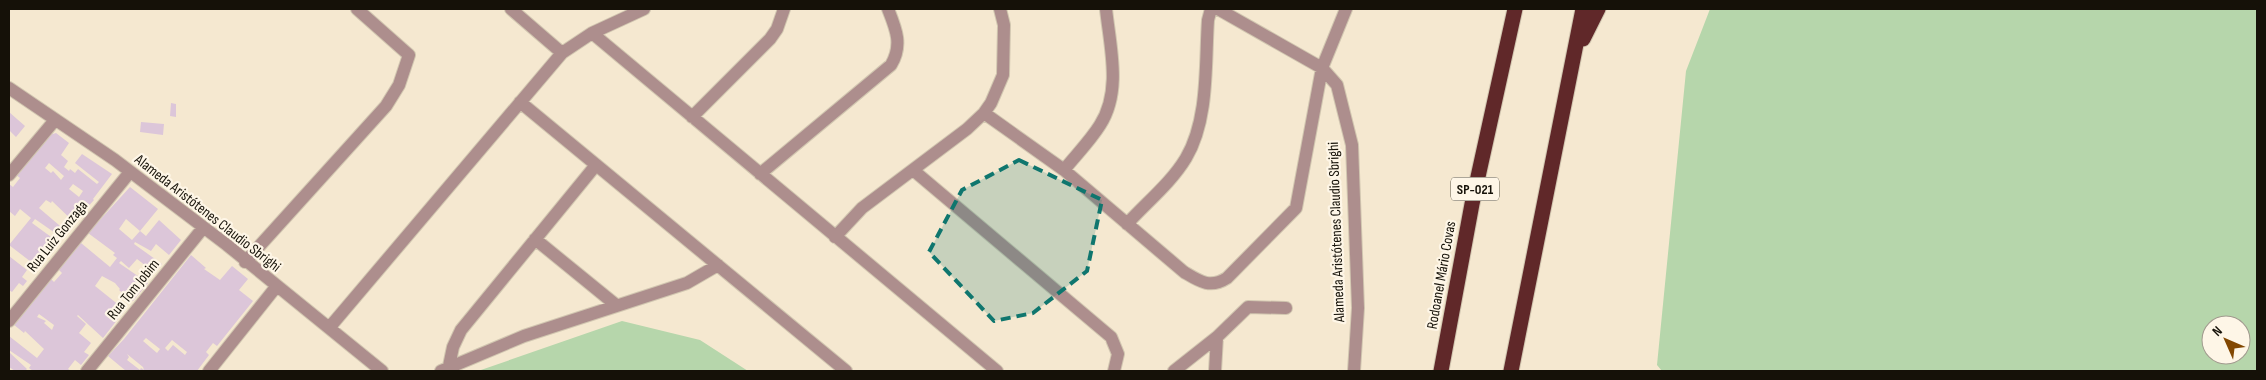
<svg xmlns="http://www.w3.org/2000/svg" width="2266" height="380" viewBox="0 0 2266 380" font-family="'Sofia Sans Condensed',sans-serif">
<rect width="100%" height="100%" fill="#f5e8d0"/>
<path fill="#b6d6ab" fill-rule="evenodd" d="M1710,9H2257V371H1662L1657,365L1686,71ZM2211,325H2241V355H2211Z
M622,321L700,340L748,371H478Z"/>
<path fill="#dcc6d9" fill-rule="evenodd" d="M171,103L176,104V117L170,116Z
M9,112L25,126L16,137L9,130Z
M141,122L164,124L163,135L140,132Z
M56,133L69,143L61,155L68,161L64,167L69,171L70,169L75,173L78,169L97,184L99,182L75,163L82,154L112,174L93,199L94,200L74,222L52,201L51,203L46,200L39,208L66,231L59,240L56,237L58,235L35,219L32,223L58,242L39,268L9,245L31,218L20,209L15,216L9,211V184L13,187L20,178L15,174L46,136ZM49,163L64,176L61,180L53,171L51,173L45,168ZM73,184L83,191L79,197L69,189Z
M130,187L158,209L140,231L126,219L119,229L132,240L140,231L146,236L159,220L181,240L169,255L156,244L151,251L135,242L134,244L162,264L155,273L137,259L129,268L121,261L119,263L148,283L133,301L119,290L120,289L115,283L102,276L95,286L125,310L103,338L78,315L77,316L86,324L79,333L91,343L84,352L89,355L81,365L75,360L68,369L71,371H33L29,368L31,365L9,350V336L37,358L44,349L25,331L24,333L13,324L50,278L54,282L62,273L58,269L81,243L110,267L117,258L113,255L115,253L88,233ZM39,314L54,325L52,330L44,323L46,321L37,317Z
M191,255L206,268L204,269L220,280L232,266L248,279L239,290L253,301L217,346L213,343L206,352L209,355L197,371H126L108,356L124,339ZM146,338L160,349L157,353L143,341ZM172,340L187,352L185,355L173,345L168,351L165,348ZM127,354L143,367L144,370L141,368L140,370L127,360L129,357Z
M9,256L27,270L22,277L27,281L23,286L19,283L12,292L9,290Z
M9,352L27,369L25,371H15L9,367Z"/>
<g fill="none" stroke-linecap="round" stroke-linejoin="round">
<g stroke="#d1c6b0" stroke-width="14">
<path id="minor" d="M511,9L562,53
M1218,9L1322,68L1337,85L1352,145L1358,308L1354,371
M592,33L997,371
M9,88L115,160L227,245L382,371
M520,102L846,371
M984,113L1064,170L1184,272C1199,281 1210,289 1227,278L1296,208L1322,68L1346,9
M692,117L770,39L777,29L784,9
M913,170L1111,337L1118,354L1114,371
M1064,170C1076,155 1090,141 1100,125C1122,91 1110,47 1106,9
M760,174L891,65C903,45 896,29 888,9
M9,175L55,120
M1127,224C1146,203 1171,183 1186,158C1209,119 1205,64 1208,20L1211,9
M835,237L862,208L967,129L984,113L991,103L1003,75L1004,25L1000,9
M535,239L616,305
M245,262L386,106L399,85L409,55L357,9
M9,321L130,172
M329,328L562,53L592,33L644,9
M449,366L453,347L461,330L596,165
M87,371L203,228
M209,371L276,287
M441,371L524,336L687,283L718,265
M1174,371L1217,337L1248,307L1286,308
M1215,371L1217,337"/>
</g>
<g stroke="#d1c6b0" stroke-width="17">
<path id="motorway" d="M1583,39L1598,9
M1441,371L1472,204L1515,9
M1511,371L1583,9"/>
</g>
<use href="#minor" stroke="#ad8e8d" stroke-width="12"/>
<use href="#motorway" stroke="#602829" stroke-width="15"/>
</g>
<path fill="#0f766e" fill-opacity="0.2" stroke="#0f766e" stroke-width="4" stroke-dasharray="10 6" stroke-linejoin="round" d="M1019,160L1102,200L1087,271L1033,313L994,321L929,252L962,190Z"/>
<g text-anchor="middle" stroke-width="4.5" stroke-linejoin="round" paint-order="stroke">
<rect fill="#fef6e7" stroke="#5b564b" stroke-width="1" x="1451" y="177.5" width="48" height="23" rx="4"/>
<g font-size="14" font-weight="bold" fill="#151108">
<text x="1475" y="194">SP-021</text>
</g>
<g font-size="15" fill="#151108" stroke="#fef6e7">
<text transform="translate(208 213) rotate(38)" y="5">Alameda Aristótenes Claudio Sbrighi</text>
<text transform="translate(1336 232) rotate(-92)" y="5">Alameda Aristótenes Claudio Sbrighi</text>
<text transform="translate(57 236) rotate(-51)" y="5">Rua Luiz Gonzaga</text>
<text transform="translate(1441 275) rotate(-80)" y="5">Rodoanel Mário Covas</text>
<text transform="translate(133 289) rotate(-51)" y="5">Rua Tom Jobim</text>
</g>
</g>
<rect width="2266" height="380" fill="none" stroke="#151108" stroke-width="20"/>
<g transform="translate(2226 340) rotate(315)"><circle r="24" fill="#fef6e7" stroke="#a19a8e"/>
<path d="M0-4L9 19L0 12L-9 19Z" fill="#824700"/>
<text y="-8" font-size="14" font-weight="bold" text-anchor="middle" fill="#151108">N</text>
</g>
</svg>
